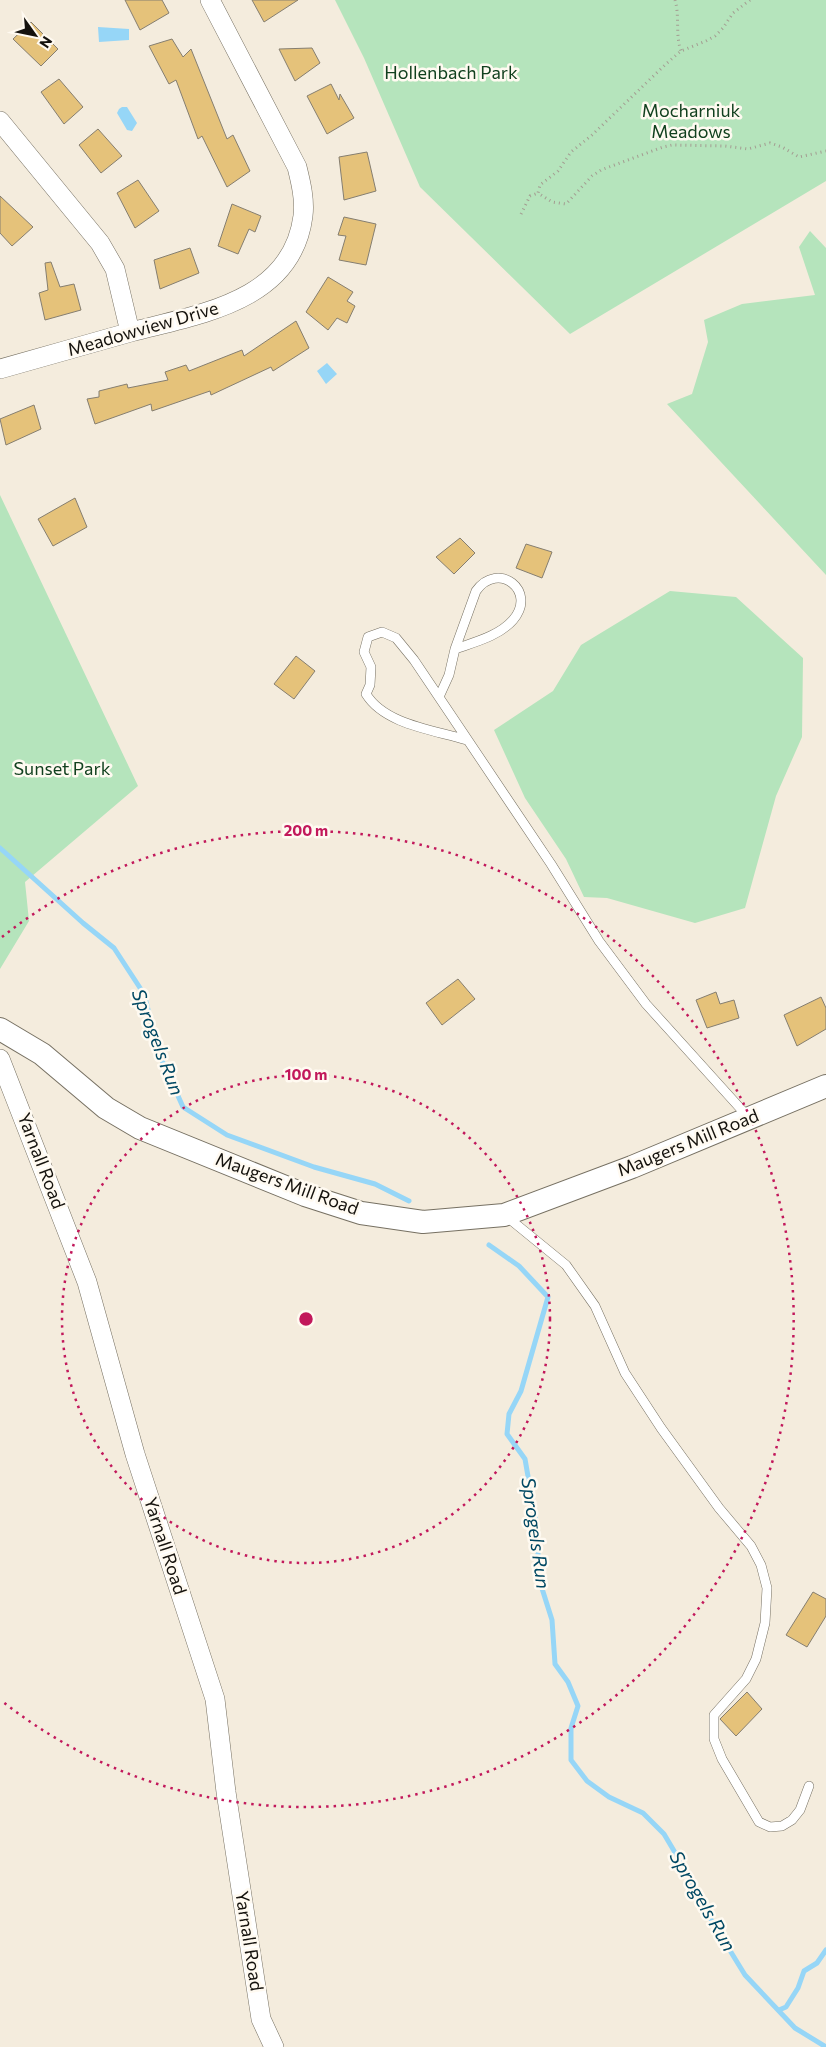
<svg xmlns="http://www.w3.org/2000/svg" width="826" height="2047" viewBox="0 0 826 2047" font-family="Commissioner,sans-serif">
<rect width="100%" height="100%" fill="#f4ecdd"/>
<path fill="#b5e4bc" d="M335,0H826V181L570,334L420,187L364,58Z
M810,231L826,248V575L667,404L692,394L708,342L704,320L742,304L815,295L799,247Z
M0,495L138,786L25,882L29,921L0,969Z
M670,591L736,597L803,658L802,737L776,796L745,908L695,923L607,898L584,897L566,859L525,798L494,730L553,691L581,645Z"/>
<path fill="#96d6f7" d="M98,27L129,29V40L99,42Z
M122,107H127L137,123L132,131L127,130L117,113L119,109Z
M327,363L337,374L326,384L317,371Z"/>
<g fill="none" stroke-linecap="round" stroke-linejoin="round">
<path stroke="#96d6f7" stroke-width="5" d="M0,848L83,923L114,948L144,994L160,1056L183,1107L227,1135L314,1167L375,1184L409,1201
M489,1245L519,1266L548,1297L521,1391L509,1414L507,1434L525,1459L537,1528L539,1579L552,1620L555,1664L568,1682L578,1706L571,1728V1760L587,1781L609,1797L643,1813L664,1834L683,1866L699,1900L745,1975L795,2028L826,2047
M779,2010L786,2007L798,1988L804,1971L817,1963L826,1950"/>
</g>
<path fill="#e5c27a" stroke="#857e70" d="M125,0H162L169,13L140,30Z
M252,0H298L264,22Z
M31,22L58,49L41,66L13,39Z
M172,39L183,57L191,49L227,139L233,135L250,171L227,187L202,136L198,139L176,80L169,84L149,46Z
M312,48L320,63L295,81L279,49Z
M59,79L83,107L64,124L41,92Z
M331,84L339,100L340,94L354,118L327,134L307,96Z
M98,129L122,156L101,173L79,145Z
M367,152L376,191L344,200L339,157Z
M138,180L159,211L135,228L117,193Z
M0,196L33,227L12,246L0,233Z
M232,204L261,216L255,232L249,229L238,254L218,246Z
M344,217L376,224L366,265L339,260L346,236L338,235Z
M190,248L199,273L160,289L154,260Z
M51,262L60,287L74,284L81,310L45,320L39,293L48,290L45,263Z
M328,277L353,292L347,301L355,306L347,323L337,318L328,330L306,312Z
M296,321L309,348L273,371L271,367L211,395L210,391L152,411L151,404L95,424L87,399L99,397V391L127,384L128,388L168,380L165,372L186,365L189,371L242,350L244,356Z
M34,405L41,429L6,445L0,419Z
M75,498L87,527L53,546L38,519Z
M460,538L475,553L454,574L436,557Z
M526,544L552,552L542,578L516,568Z
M296,656L315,671L294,699L274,684Z
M458,979L475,999L442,1025L426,1003Z
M716,992L720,1004L734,1000L739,1018L707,1028L696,1000Z
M821,997L826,1008V1029L797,1046L784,1015Z
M813,1592L826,1599V1616L807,1647L786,1635Z
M747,1692L762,1709L736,1736L720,1719Z"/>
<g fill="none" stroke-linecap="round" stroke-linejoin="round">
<g stroke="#767062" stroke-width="10">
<path id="service" d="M439,697L449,675L455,649L476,591C498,560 538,591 513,620C499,636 475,642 455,649
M467,740C435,730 385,725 366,694L370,685L371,667L364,652L368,637L382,632L396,638L414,660L551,864L599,941L646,1004L749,1118
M506,1216L566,1265L595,1306L625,1373L661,1428L719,1508L751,1546L761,1565L767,1588L765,1623L756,1659L746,1679L714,1715V1739L722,1759L759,1822L770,1827L782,1826L792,1820L800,1810L809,1786"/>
</g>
<g stroke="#767062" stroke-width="20">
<path id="minor" d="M0,121L100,243L115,269L130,332
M0,369C44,357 87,344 131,332C199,314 292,302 303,216C305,200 301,183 297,167L210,0
M0,1059L87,1282L135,1454L215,1699L226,1792L261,2019L274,2047"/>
</g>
<g stroke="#767062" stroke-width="24">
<path id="tertiary" d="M0,1029L42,1054L106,1108L140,1128L305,1195L361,1213L423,1222L504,1215L632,1167L826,1086"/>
</g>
<path stroke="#a39c91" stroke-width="3" stroke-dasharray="1 4" stroke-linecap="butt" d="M675,0C680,17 675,34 681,51
M750,0L733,13L723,28L715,36L706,41L681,51L667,63L592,135L571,152L558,171L540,185L538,193L552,202L566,204L592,176L601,170L663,147L672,145L725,146L748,149L770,143L782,147L799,157L826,151
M521,214L530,196L538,193"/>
<use href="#service" stroke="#fff" stroke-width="9"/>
<use href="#minor" stroke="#fff" stroke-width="19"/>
<use href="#tertiary" stroke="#fff" stroke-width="22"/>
</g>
<g fill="none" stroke="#c2185b" stroke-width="2.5" stroke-dasharray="2.5 5">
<circle cx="306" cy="1319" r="244"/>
<path d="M2 937A488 488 0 1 1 2 1701"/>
</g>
<g text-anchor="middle" stroke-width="5" stroke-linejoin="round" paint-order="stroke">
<g font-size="18" fill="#11401e" stroke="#fffaf1">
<text x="451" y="79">Hollenbach Park</text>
<text x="691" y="117">Mocharniuk<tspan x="691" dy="21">Meadows</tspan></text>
<text x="62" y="775">Sunset Park</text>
</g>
<g font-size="18" fill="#15120d" stroke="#fffaf1">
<text transform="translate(143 329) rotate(-16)" y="6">Meadowview Drive</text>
<text transform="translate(688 1143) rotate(-22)" y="6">Maugers Mill Road</text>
<text transform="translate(41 1161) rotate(69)" y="6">Yarnall Road</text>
<text transform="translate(287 1184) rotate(20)" y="6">Maugers Mill Road</text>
<text transform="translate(165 1546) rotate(72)" y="6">Yarnall Road</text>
<text transform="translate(249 1941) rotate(81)" y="6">Yarnall Road</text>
</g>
<g font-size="19" font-style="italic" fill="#004863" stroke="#fffaf1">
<text transform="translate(158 1042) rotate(69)" y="7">Sprogels Run</text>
<text transform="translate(536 1533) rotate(82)" y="7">Sprogels Run</text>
<text transform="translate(703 1901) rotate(60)" y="7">Sprogels Run</text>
</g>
</g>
<circle cx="306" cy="1319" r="8" fill="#c2185b" stroke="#fffaf1" stroke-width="2.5"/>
<g font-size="15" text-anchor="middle" font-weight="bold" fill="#c2185b" stroke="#fffaf1" stroke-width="5" stroke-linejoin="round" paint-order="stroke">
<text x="306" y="836">200 m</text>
<text x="306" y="1080">100 m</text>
</g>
<g transform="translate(35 35) rotate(123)" stroke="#fffaf1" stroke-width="4" paint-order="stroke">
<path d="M0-4L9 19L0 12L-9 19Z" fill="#15120d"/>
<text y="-8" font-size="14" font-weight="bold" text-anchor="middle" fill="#15120d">N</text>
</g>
</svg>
